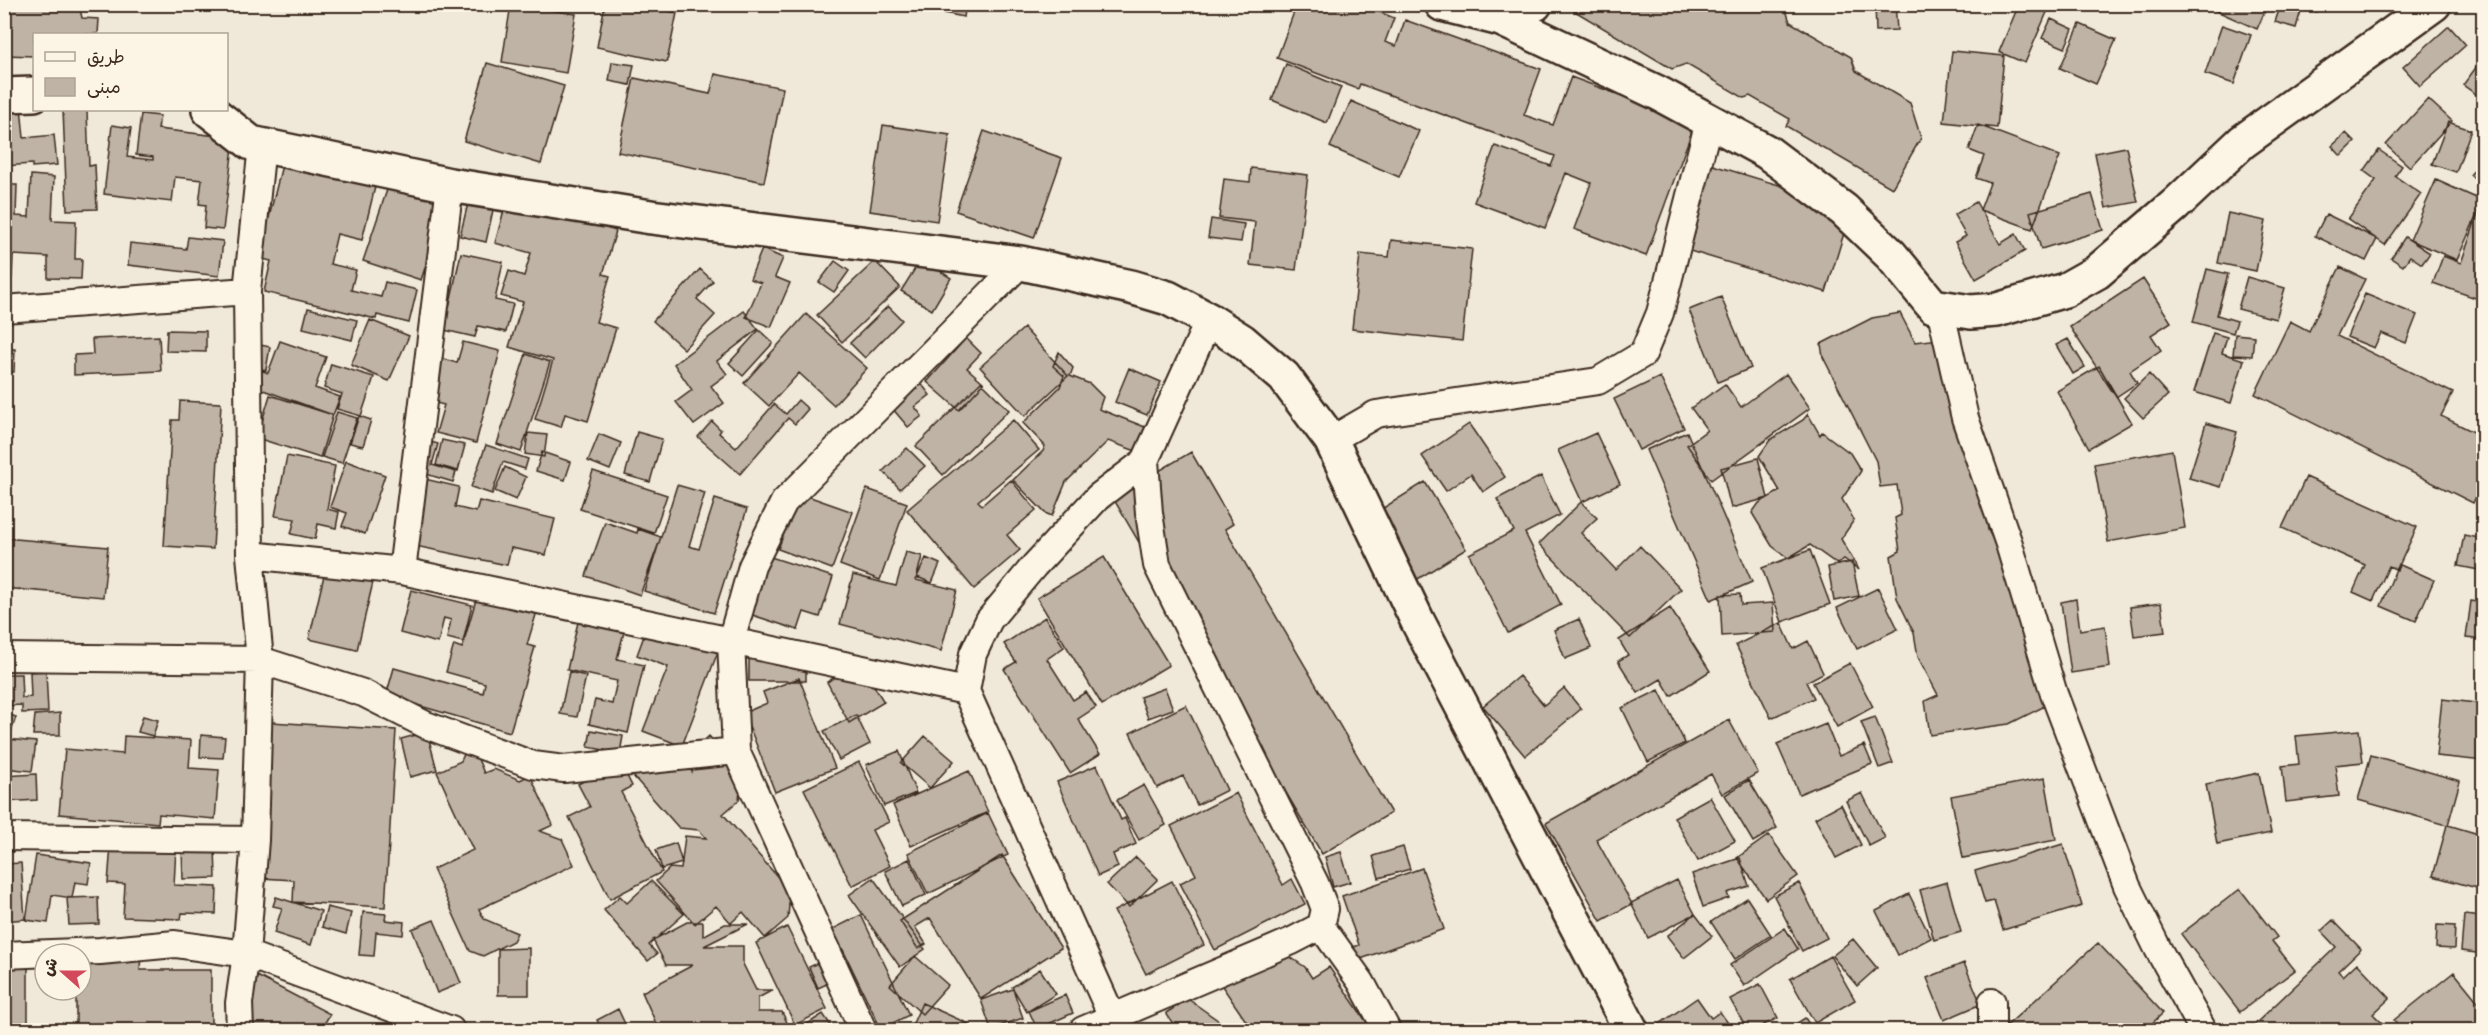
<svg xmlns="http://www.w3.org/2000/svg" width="2488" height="1035" viewBox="0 0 2488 1035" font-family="Mynerve,'Playpen Sans Arabic',sans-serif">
<rect width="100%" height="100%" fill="#f0e9d9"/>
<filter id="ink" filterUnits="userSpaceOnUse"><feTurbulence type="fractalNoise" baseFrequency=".0167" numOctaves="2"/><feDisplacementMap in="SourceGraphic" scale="12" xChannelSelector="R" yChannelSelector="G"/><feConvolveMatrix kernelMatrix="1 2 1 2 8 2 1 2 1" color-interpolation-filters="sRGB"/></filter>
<g filter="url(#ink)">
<path fill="#beb3a4" stroke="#3b2a1e" stroke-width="1.5" d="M4,4H79L82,18L99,19L98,34H34V56L4,55Z
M511,4L576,14L566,73L502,62Z
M605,4H637L677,13L667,62L597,47Z
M899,4H966L964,17Z
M1297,4H1360L1394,18L1385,42L1396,46L1405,20L1541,69L1524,115L1553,125L1571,77L1695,123L1646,256L1574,229L1591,183L1566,173L1545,228L1474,202L1495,146L1551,166L1555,156L1360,84L1358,89L1277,58Z
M1297,4H1360L1394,18L1385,42L1396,46L1405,20L1541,69L1524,115L1553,125L1571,77L1695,123L1646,256L1574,229L1591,183L1566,173L1545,228L1474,202L1495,146L1551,166L1555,156L1360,84L1358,89L1277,58Z
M1567,4H1784L1790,22L1851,57L1856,71L1910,103L1921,138L1892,188L1786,126L1790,119L1750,96L1744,98L1686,64L1672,69L1568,7Z
M1567,4H1784L1790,22L1851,57L1856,71L1910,103L1921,138L1892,188L1786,126L1790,119L1750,96L1744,98L1686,64L1672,69L1568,7Z
M1875,4H1895L1897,30L1876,31Z
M1875,4H1895L1897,30L1876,31Z
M2019,4H2034L2048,10L2025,63L1999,52Z
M2201,4H2268L2257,29Z
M2281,4H2303L2296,28L2275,22Z
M2313,4H2334L2316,12Z
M2051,19L2073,29L2065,48L2042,38Z
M2080,24L2116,40L2096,84L2060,68Z
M2222,25L2251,35L2234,84L2205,74Z
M2449,26L2466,45L2420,86L2403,67Z
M1952,51L2004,56L1997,128L1944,122Z
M2483,58H2484V100L2463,85Z
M612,62L634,65L630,85L609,81Z
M487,63L564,86L541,164L464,141Z
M1286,64L1341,87L1327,123L1272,100Z
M715,74L783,88L764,182L618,152L634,78L710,94Z
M2428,99L2452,121L2410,167L2386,145Z
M1351,101L1419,131L1399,177L1330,147Z
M21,107L24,138L54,135L57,165L32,167V164L4,166V126H9L7,108Z
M63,110H87L89,166L95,165L97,209L67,210Z
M141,114L160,116L158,129L234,138L223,230L204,228L206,205L199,204L202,180L175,177L172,202L104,194L112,125L131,128L127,157L153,160V157L136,155Z
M2448,122L2471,130L2456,172L2432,164Z
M883,125L950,135L937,221L870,211Z
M1978,125L2060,156L2032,229L1980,210L1990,183L1976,178L1984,156L1969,150Z
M984,131L1062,158L1034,238L956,211Z
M2346,133L2355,142L2341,156L2332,146Z
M2126,147L2138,202L2106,208L2095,153Z
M2379,150L2402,166L2395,176L2421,194L2385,245L2348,219L2376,180L2364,171Z
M2483,160L2484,161V188L2470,175Z
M1706,163L1852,207L1826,292L1680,248Z
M1706,163L1852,207L1826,292L1680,248Z
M282,165L375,187L362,240L337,234L330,264L356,270L351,290L381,297L385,282L417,290L409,323L377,315L376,319L264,292L271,261L259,258Z
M1251,168L1308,175L1296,270L1250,265L1255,222L1219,218L1224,179L1250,182Z
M31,175L54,177L52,220L76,221L75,259H82L81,279L48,278V257L13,255L12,277H4V185H17L16,216L29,217Z
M392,175L449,195L421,280L363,261Z
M2436,180L2483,201L2457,260L2410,240Z
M2092,194L2103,230L2041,249L2030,212Z
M470,195L495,201L486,242L460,236Z
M507,199L616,231L603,274L610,276L596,322L616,328L588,421L565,414L561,427L535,419L553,360L509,347L523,302L501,296L509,271L524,276L531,253L495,243Z
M1976,202L2000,244L2016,234L2025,251L1976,279L1955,242L1966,236L1954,215Z
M2479,211L2484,213V301L2433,283L2443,256L2461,263Z
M2228,213L2266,221L2256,271L2218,263Z
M2326,214L2377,239L2366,261L2315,236Z
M1211,219L1244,224L1241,242L1208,238Z
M188,237L223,241L219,276L128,265L130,243L186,249Z
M2405,237L2430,253L2422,264L2410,256L2403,266L2391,258Z
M1391,240L1472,249L1462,341L1352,329L1360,254L1389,257Z
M1391,240L1472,249L1462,341L1352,329L1360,254L1389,257Z
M762,249L783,258L775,277L790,283L771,327L746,317L761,283L750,279Z
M461,253L503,262L495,300L513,304L506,332L478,326L475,337L444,330Z
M921,259L951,278L932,310L901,291Z
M835,261L849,271L834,292L819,282Z
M875,261L900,287L842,342L817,315Z
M2340,267L2365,279L2337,336L2453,393L2441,416L2484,437V480L2473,503L2255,394L2290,321L2309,331Z
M700,269L713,281L697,299L715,315L684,349L653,321Z
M2207,269L2228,274L2217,315L2237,321L2233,333L2193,322Z
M2247,277L2285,288L2276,319L2238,309Z
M2143,279L2171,322L2151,335L2161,350L2130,371L2137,383L2116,397L2070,327Z
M2365,294L2417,315L2406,343L2381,333L2374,348L2347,337Z
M1721,297L1751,368L1718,382L1689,310Z
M1721,297L1751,368L1718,382L1689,310Z
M888,306L902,320L865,358L850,343Z
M308,308L357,320L352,340L303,328Z
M744,311L758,329L717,361L727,374L711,386L724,403L694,425L676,402L692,390L674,364Z
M1900,313L1915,342L1939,339L1969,398L1988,530L2016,584L2023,635L2040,669L2045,706L2009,724L1930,735L1925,701L1938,695L1918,657L1914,633L1897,598L1891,556L1900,551L1895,518L1901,515L1897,485L1880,487L1876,461L1823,357L1821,344L1872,318Z
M1900,313L1915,342L1939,339L1969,398L1988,530L2016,584L2023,635L2040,669L2045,706L2009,724L1930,735L1925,701L1938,695L1918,657L1914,633L1897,598L1891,556L1900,551L1895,518L1901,515L1897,485L1880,487L1876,461L1823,357L1821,344L1872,318Z
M806,314L867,368L834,405L799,373L769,406L744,383Z
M370,320L409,336L389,381L351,365Z
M1024,328L1068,376L1025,416L980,367Z
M167,330L206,331V352L166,351Z
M759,330L773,343L743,376L729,363Z
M2213,333L2227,337L2222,353L2244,360L2231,403L2194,392Z
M2235,334L2254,336L2252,356L2233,355Z
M159,336L161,371L74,375V355L93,354L92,339Z
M966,338L981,353L967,368L984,383L959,410L927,382Z
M2068,339L2085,367L2073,374L2056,345Z
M280,341L326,357L315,388L340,397L333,415L255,387L261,370L268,373Z
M463,342L500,351L476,443L436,433L444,405L425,400L437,357L457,363Z
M256,344L270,347L266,370L252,367Z
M4,349H15L14,372H4Z
M1059,352L1073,368L1070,376L1090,384L1103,397L1099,409L1145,427L1136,451L1108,441L1066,482L1052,516L1045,513L1013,480L1043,451L1045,446L1023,423L1060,387L1064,376L1053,366Z
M526,354L550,362L521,452L497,444Z
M331,364L374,377L361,416L337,409L342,394L324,388Z
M2099,366L2132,423L2089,448L2057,391Z
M1129,368L1161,382L1147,415L1115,402Z
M1786,374L1810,408L1711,480L1687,445L1707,430L1691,408L1725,384L1741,407Z
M1786,374L1810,408L1711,480L1687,445L1707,430L1691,408L1725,384L1741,407Z
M2149,374L2168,395L2143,418L2124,398Z
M1660,377L1684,428L1639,450L1614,399Z
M1660,377L1684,428L1639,450L1614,399Z
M917,378L930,395L915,407L922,416L908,427L887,402Z
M981,382L1009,410L943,475L916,446Z
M270,395L333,415L320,458L257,438Z
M798,400L808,409L795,424L788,418L740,474L698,437L712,421L721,430L719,433L736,448L774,404L786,414Z
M180,401L221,403L213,549L164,546L172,420H179Z
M337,412L357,418L342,463L322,457Z
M1808,414L1820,435L1822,432L1850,453L1861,471L1842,499L1854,520L1841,539L1859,570L1844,559L1837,564L1810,545L1788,558L1772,546L1752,513L1759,503L1780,491L1759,456L1770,440L1803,420Z
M1808,414L1820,435L1822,432L1850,453L1861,471L1842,499L1854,520L1841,539L1859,570L1844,559L1837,564L1810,545L1788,558L1772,546L1752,513L1759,503L1780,491L1759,456L1770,440L1803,420Z
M359,416L371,420L363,446L350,443Z
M1013,420L1039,450L978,501L982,505L1011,480L1036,510L1007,535L1020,550L974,589L907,510Z
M2206,423L2237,432L2221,487L2189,478Z
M1469,424L1505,477L1483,492L1471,474L1446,491L1422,456Z
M1469,424L1505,477L1483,492L1471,474L1446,491L1422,456Z
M637,432L662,439L650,482L625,475Z
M1687,432L1752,582L1711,600L1646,450Z
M1687,432L1752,582L1711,600L1646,450Z
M528,433L547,435L544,457L525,454Z
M1596,433L1620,484L1582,502L1558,450Z
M1596,433L1620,484L1582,502L1558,450Z
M599,434L621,443L610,470L588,461Z
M424,440L438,444L432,465L456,472L453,482L416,471Z
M442,440L465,445L458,471L436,465Z
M486,445L528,459L525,469L503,462L492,494L471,487Z
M907,448L925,466L900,489L883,471Z
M2172,450L2185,528L2108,542L2094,464Z
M542,452L571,462L565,480L536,471Z
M1191,452L1233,524L1225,529L1391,813L1322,854L1113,498Z
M1191,452L1233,524L1225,529L1391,813L1322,854L1113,498Z
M287,456L335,466L327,509L339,512L336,528L318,524L315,539L291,534L295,519L275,516Z
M1758,458L1768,498L1731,508L1721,468Z
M1758,458L1768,498L1731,508L1721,468Z
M346,461L385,475L365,534L342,526L347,513L330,507Z
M505,467L526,477L516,500L495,491Z
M593,471L667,495L654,533L580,509Z
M412,476L459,487L455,507L476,512L479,501L555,519L546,555L511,548L507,565L396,542Z
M1541,476L1560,515L1525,533L1561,605L1508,633L1469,554L1514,531L1497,499Z
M1541,476L1560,515L1525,533L1561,605L1508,633L1469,554L1514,531L1497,499Z
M2306,477L2417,527L2397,570L2389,566L2373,601L2353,592L2365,565L2282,528Z
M1425,482L1466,549L1413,582L1372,515Z
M1425,482L1466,549L1413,582L1372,515Z
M677,485L705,493L689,546L699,549L715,499L747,509L714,613L644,591Z
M867,489L907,503L880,580L840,565Z
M799,493L853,512L832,569L778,549Z
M1581,502L1597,518L1581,533L1616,570L1640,546L1681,589L1630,638L1539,544Z
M1581,502L1597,518L1581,533L1616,570L1640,546L1681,589L1630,638L1539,544Z
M605,522L637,533L638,529L661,537L640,595L586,576Z
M2464,535L2484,539V571L2458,566Z
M4,538L108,547L103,597L4,588Z
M1810,550L1830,604L1782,622L1762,568Z
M755,552L833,577L820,617L804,612L798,630L737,610Z
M906,552L922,556L916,580L957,590L941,651L840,624L853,575L896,586Z
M1104,557L1169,665L1102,705L1037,598Z
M926,558L940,564L932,583L917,577Z
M1852,562L1859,596L1834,601L1828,567Z
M2398,564L2434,580L2416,621L2381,606Z
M326,567L374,578L357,650L309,639Z
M1878,588L1898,629L1857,649L1837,608Z
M479,589L538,608L527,645L535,647L510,732L386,696L394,668L483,693L485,683L446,672L454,645L462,648Z
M411,590L472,605L463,642L447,638L451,620L444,618L438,643L400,633Z
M1740,594L1741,605L1773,603L1775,632L1722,636L1720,595Z
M1740,594L1741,605L1773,603L1775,632L1722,636L1720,595Z
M2076,599L2080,630L2105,626L2110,667L2071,673L2061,602Z
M2471,601L2484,603V640L2466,638Z
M2161,603L2165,632L2134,636L2130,607Z
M1670,608L1710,671L1671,696L1661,679L1638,693L1618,661L1628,655L1619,640Z
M1670,608L1710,671L1671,696L1661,679L1638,693L1618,661L1628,655L1619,640Z
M1045,617L1064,647L1047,659L1073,700L1086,692L1096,707L1078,719L1100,754L1070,773L1004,669L1016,662L1004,644Z
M1579,619L1591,648L1565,659L1554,630Z
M1579,619L1591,648L1565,659L1554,630Z
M578,622L624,632L617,659L644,665L628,733L589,724L595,700L612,704L617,681L567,670Z
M649,622L719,649L682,746L643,731L668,667L637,655Z
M1781,623L1793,649L1808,641L1823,673L1806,682L1814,698L1771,718L1736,645Z
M749,652H806V681H749Z
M859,662L884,702L849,723L827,682Z
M1850,663L1873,707L1837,727L1813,683Z
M46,671L48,712L22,713V705L4,706V674H21L22,698L31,697L30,672Z
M569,672L586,676L577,717L560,714Z
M1519,676L1544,705L1564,688L1581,709L1525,756L1483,706Z
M1519,676L1544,705L1564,688L1581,709L1525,756L1483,706Z
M799,678L835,768L775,792L744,713L767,703L763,692Z
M1165,688L1173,709L1148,718L1140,697Z
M1659,690L1685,743L1648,762L1622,708Z
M1659,690L1685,743L1648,762L1622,708Z
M2442,699L2484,704V761L2436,756Z
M1186,705L1227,790L1197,805L1183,776L1157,788L1130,733Z
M4,713L16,717L6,747H4Z
M60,713V735H33L35,715Z
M856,715L870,744L839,760L824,731Z
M143,716L158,720L153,736L138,732Z
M1875,717L1893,763L1879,768L1861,722Z
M1729,720L1758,773L1722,794L1711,774L1596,839L1632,904L1601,921L1546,823Z
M1729,720L1758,773L1722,794L1711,774L1596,839L1632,904L1601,921L1546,823Z
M271,722L396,730L385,907L293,902L294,880L261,878Z
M1826,724L1839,756L1864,745L1872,764L1799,794L1777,744Z
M591,730L623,736L620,753L588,747Z
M2359,730L2363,762L2335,765L2339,796L2286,802L2282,766L2299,764L2296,736Z
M427,732L437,770L410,777L401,739Z
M201,735L225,737L223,758L200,757Z
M124,736L191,740L189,768L219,770L215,819L159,814L158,823L59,814L65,749L123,754Z
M709,736L742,773L739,800L723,814L790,891L788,918L765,938L743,912L731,923L716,906L695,924L656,881L670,868L681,869L685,836L706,838L699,830L679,828L633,776L655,756L680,758L692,772L694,750Z
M925,736L954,761L930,788L901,763Z
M7,739L36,742L32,771L4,768Z
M899,751L916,793L884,806L866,765Z
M465,752L477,757L484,773L494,769L520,780L530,775L553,825L540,831L562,839L574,865L479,909L484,919L517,933L513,941L483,956L470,951L433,869L473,850L437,772L461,761Z
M2371,755L2460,781L2448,825L2482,835L2484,828V890L2433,876L2447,825L2358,800Z
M620,762L632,786L621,792L662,872L610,899L569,817L590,807L578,784Z
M859,762L889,822L872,830L890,866L852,886L804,789Z
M1097,765L1121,820L1125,818L1136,844L1113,854L1118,867L1098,876L1057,782Z
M969,771L988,812L911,846L893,805Z
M2259,773L2271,833L2217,844L2206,784Z
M36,774L37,800L4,802V776Z
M2045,778L2056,840L1963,858L1951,796Z
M1749,780L1777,828L1753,842L1725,795Z
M1144,785L1166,825L1139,840L1117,800Z
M1236,793L1283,885L1292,879L1305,904L1215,950L1180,883L1196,875L1171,826Z
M1236,793L1283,885L1292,879L1305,904L1215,950L1180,883L1196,875L1171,826Z
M1862,793L1885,838L1869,846L1846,801Z
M1710,797L1735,841L1698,861L1674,817Z
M1841,804L1861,845L1836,858L1815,818Z
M988,813L1008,855L928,894L908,853Z
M1769,835L1798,876L1766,899L1737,858Z
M676,843L682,863L662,869L656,850Z
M2063,844L2082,906L2003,930L1994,901L1985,903L1975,871Z
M111,845L176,848L174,885L217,887L216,914L182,913L181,919L123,917L125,884L108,883Z
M215,847L216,878L183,879L182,848Z
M1403,847L1410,869L1379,878L1373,856Z
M1403,847L1410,869L1379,878L1373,856Z
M1341,852L1350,882L1333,887L1325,857Z
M1341,852L1350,882L1333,887L1325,857Z
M36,855L91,863L88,884L75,882L72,898L52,895L48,923L26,920Z
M1002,855L1061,948L981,999L930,918L915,927L926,944L918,949L900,921Z
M1136,857L1158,879L1129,907L1107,884Z
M1740,858L1749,886L1727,893L1729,898L1703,907L1692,874Z
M909,859L926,895L902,906L885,871Z
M21,863L25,919L4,921V864Z
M1422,868L1444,929L1358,960L1354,947L1359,945L1342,896Z
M1422,868L1444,929L1358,960L1354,947L1359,945L1342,896Z
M873,878L925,949L900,967L849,895Z
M1677,880L1695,914L1648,938L1631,903Z
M651,881L684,914L649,945L657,954L648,961L604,910L620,896L627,903Z
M1172,881L1204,945L1146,974L1114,911Z
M1947,882L1961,932L1934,940L1920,890Z
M1799,883L1827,938L1802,951L1774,896Z
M2240,889L2277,937L2272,941L2295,970L2240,1012L2181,934Z
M1909,894L1931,938L1898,955L1876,911Z
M98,897L99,924L69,925L67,898Z
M276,897L321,911L311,945L274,933L282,908L273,906Z
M1747,898L1771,935L1735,959L1711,922Z
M327,907L351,913L346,934L322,927Z
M363,912L386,914L385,920L404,922L403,935L376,932L374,956L359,955Z
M1695,914L1712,936L1684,958L1667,936Z
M861,915L909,1015L881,1029L833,929Z
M2464,915L2484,917V954L2461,951Z
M434,920L461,983L437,993L412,929Z
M2333,920L2361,949L2338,971L2343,976L2357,963L2390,998L2373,1014L2389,1030H2260L2254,1025L2336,947L2321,931Z
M687,922H703V936L725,924H748L704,946H743V964L756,990H773L758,998V1012H782L790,1029L659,1030L642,992L693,965H666L653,940Z
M2437,925L2455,926L2454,949L2436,948Z
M787,927L827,1009L795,1025L756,943Z
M1785,928L1798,949L1744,986L1730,965Z
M1853,939L1877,968L1857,986L1832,956Z
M2098,943L2163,1013L2145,1030H2002Z
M1275,947L1305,967L1312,978L1329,967L1372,1030H1243L1248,1024L1220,983Z
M1275,947L1305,967L1312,978L1329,967L1372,1030H1243L1248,1024L1220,983Z
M529,948V995H498V949Z
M141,953L140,970H211V1030H76V990H81V954Z
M915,956L948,985L922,1014L890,985Z
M1830,956L1855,1000L1815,1023L1790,979Z
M826,959L836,980L818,988L809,967Z
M1964,963L1981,1004L1944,1020L1927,978Z
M4,966H28V1030H4Z
M1040,969L1056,994L1027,1012L1012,987Z
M2454,972L2484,1009V1030H2402L2394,1020Z
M257,976L330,1014L323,1026L331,1030H223L233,1012L237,1014Z
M1760,984L1778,1018L1754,1030H1747L1730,999Z
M1013,989L1023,1018L991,1029L981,1000Z
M1065,995L1073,1013L1037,1029L1029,1011Z
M1697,998L1711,1018L1720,1012L1733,1030H1651Z
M1188,999L1219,1021L1225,1030H1177L1166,1013Z
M1188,999L1219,1021L1225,1030H1177L1166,1013Z
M922,1003L971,1025L969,1030H910Z
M618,1009L626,1026L616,1030H602L597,1020Z
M823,1014L834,1030H798Z
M1805,1018L1813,1030H1786Z"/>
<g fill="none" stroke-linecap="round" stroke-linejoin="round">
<g stroke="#3b2a1e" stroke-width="30">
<path id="street" d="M1940,308L1965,418L2009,544L2054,694L2127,886L2158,949L2203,1030
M4,309L247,291
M1331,440L1376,414L1598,381L1643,354L1660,313L1709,121
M250,555L402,571L966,691
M402,571L450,185
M4,657L260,660L363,693L426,725L533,765L564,769L736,751
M4,837L255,840
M1321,926L1361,982L1387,1030
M4,955L100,951L175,944L246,954L451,1030
M1992,1002V1030
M240,1030L239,1003L246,954L255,840L260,660L250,555L247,291L262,145
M863,1030L736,751L731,641L752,566L784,502L1021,263
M1083,1030L1292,941L1321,926L1325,909L1315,883L1157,565L1149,513L1145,461L1209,320
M1118,1030L966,691L973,654L989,620L1034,566L1098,497L1145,461"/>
</g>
<g stroke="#3b2a1e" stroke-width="38">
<path id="secondary" d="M1442,4L1501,19L1658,93L1767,152L1844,210L1891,255L1933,306L1971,312L1997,310L2065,290L2097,272L2175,205L2242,142L2434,4
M1501,19L1535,4
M4,95L34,94
M209,110L251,143L450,185L651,217L1021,263L1131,287L1168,298L1209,320L1242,341L1284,377L1331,440L1418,622L1631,1030"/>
</g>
<use href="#street" stroke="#fcf5e5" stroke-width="26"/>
<use href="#secondary" stroke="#fcf5e5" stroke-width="33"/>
</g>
</g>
<rect width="2488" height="1035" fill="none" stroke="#fcf5e5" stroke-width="24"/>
<rect x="12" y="12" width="2464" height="1011" fill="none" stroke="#3b2a1e" stroke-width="2" filter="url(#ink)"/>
<rect x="33" y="33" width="195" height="78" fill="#fcf5e5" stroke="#afa495" stroke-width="1.5"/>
<rect x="45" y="52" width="30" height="9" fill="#fcf5e5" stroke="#afa495" stroke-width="1.5"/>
<text x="87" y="63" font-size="18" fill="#3b2a1e">طريق</text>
<rect x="45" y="78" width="30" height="18" fill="#beb3a4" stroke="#afa495" stroke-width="1.5"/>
<text x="87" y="93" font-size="18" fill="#3b2a1e">مبنى</text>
<g transform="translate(63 972) rotate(291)"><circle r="28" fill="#fcf5e5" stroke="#afa495" stroke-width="1.5"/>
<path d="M0-4.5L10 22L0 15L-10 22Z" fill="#d1495b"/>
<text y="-9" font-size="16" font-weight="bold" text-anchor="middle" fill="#3b2a1e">ش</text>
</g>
</svg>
